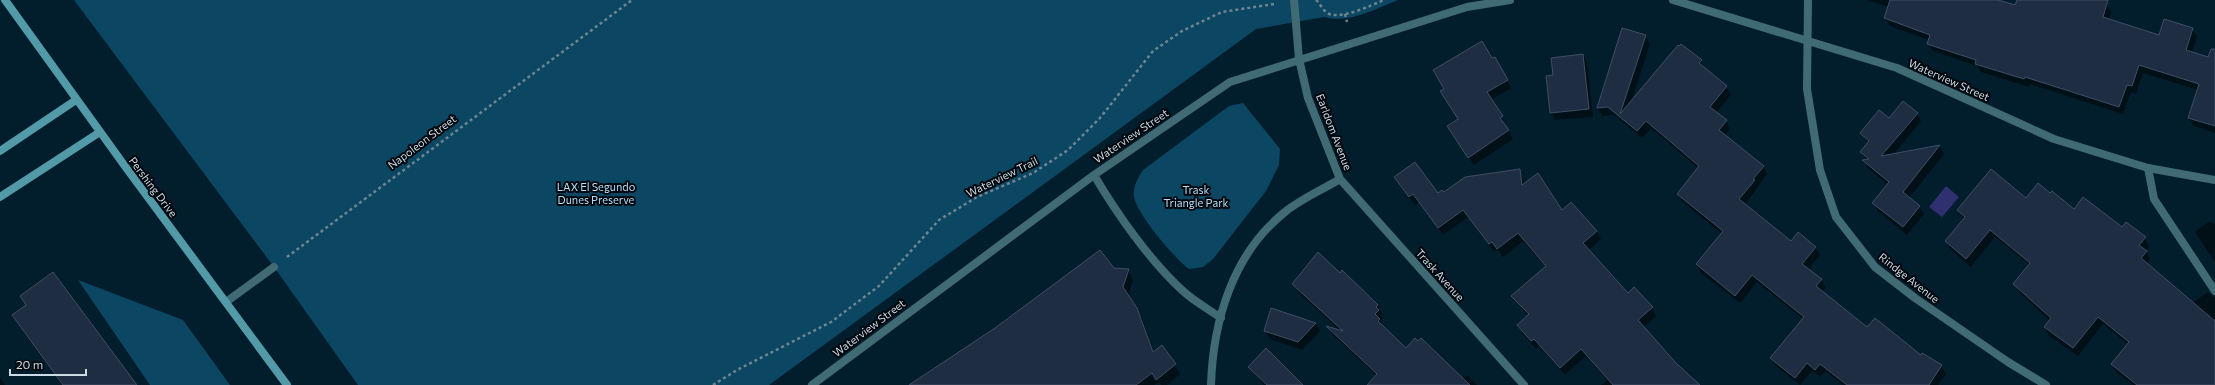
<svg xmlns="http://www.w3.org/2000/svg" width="2215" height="385" viewBox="0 0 2215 385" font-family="Commissioner,sans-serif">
<rect width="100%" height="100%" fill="#021e2c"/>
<path fill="#0b4762" d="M74,0H1398C1375,9 1349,24 1324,17L1256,29L769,385H358L274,267Z
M1243,103L1280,149L1279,165L1266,191L1213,259L1203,267L1189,269C1175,259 1135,212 1134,196C1133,186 1138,178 1143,170L1229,106Z
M78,280L183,320L230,385H150Z"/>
<path fill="#302f70" d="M1946,186L1959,197L1942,217L1929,207Z"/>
<path fill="#0007" fill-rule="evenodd" d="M1867,0H1995L2016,7L2018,0H2097L2106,4L2111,12L2109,20L2160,36L2192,29L2197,37L2192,53L2215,60V133L2194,126L2189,118L2198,90L2143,73L2136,94L2131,92L2123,114L2030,84L2029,87L1981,72L1977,66L1933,51L1928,43L1929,40L1890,26L1885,18L1889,7Z
M1622,29L1645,36L1650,44L1631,103L1701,61L1705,69L1726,87L1731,95L1716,113L1726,121L1730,129L1725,136L1763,166L1767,174L1745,205L1791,242L1815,247L1820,255L1808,270L1821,280L1826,288L1822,292L1867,329L1941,366L1946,374L1938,385H1843L1825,371L1820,377L1812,371L1800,385L1776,366L1771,358L1803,319L1757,282L1740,303L1701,273L1697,265L1722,234L1683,202L1678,194L1699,169L1651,128L1642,138L1614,115L1602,116L1598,108ZM1605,103L1624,119V122L1604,105Z
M1583,55L1587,63L1593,117L1555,120L1551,112L1554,76Z
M1495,58L1511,88L1491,100L1513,139L1474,165L1453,134L1459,120L1492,60Z
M1917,113L1921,121L1893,155L1940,146L1944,154L1909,198L1919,206L1924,214L1907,235L1878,211L1874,203L1888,185L1868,168L1864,161L1866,160L1861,152L1869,143L1861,133L1889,119Z
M1519,170L1525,184L1562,211L1596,231L1601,239L1589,250L1627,294L1652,308L1656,316L1643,328L1675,363L1698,385H1601L1607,380L1586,356L1565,375L1539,346L1536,349L1523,334L1518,326L1529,316L1512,296L1546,267L1523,241L1503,257L1497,249L1494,252L1468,217L1443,235L1419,202L1415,205L1400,185L1444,194Z
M2026,200L2074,210L2145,238L2149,246L2146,251L2150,259L2147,264L2193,302L2208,292L2213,297H2215V385H2133L2116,372L2112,364L2128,344L2103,324L2078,356L2049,336L2045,328L2050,321L2019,292L2014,284L2030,265L1995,237L1971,267L1951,250L1946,242L1964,220L1958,211Z
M2208,222L2215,224V262L2195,232Z
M1113,269L1128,270L1133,280L1128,296L1142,318L1154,352L1175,365L1180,374L1167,385H1161L1159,382L1154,385H911L996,329Z
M1342,272L1378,306L1382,314L1381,315L1383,319L1380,321L1384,328L1406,349L1462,379L1467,375L1477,385H1370L1377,376L1332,334L1328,328L1340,331L1298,292L1293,284L1340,274Z
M13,316L135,385H62Z
M1316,323L1320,331L1302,350L1270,339L1265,331Z
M1249,367L1301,385H1264Z
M0,378L5,385H0Z"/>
<path fill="#1f2d42" stroke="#3e4e65" d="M1890,0H1998L2015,5L2017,0H2108L2103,17L2159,35L2164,19L2193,28L2186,50L2208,57L2211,49H2215V126L2188,118L2199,84L2139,65L2132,86L2127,85L2119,107L2025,77L2024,79L1975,64L1976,60L1927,44L1930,35L1884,18Z
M1622,28L1646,35L1620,114L1678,45L1679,46L1681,44L1702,60L1699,63L1727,86L1710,107L1727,120L1719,130L1764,166L1753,179L1755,180L1739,199L1791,241L1798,232L1816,247L1802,264L1822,279L1816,286L1867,327L1875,318L1921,355L1922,353L1942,365L1929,385H1847L1820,364L1815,370L1807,363L1795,378L1770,358L1804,317L1752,275L1735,296L1696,264L1723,231L1677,194L1699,166L1646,121L1637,131L1608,107L1597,108Z
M1482,41L1492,58L1495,57L1508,80L1487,92L1503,116L1500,118L1509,130L1468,158L1447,126L1458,119L1440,91L1444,89L1433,70Z
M1583,54L1589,109L1550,113L1546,76L1553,75L1551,58Z
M1903,101L1918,113L1881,156L1940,145L1903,192L1920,206L1903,227L1872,203L1889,182L1862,160L1869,159L1860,152L1869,141L1860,133L1879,110L1889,118Z
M1415,162L1438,193L1442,190L1444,192L1465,177L1520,169L1522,185L1538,173L1562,210L1571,202L1597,231L1583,243L1628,293L1634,287L1653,307L1638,320L1676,363L1700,385H1613L1581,349L1560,368L1534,339L1531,341L1517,325L1529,314L1511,296L1546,266L1518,233L1497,249L1492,242L1489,244L1463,210L1438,228L1413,194L1409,197L1394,177Z
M1991,169L2026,198L2038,183L2050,193L2052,191L2074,209L2083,197L2122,227L2126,222L2146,237L2139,245L2147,251L2141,258L2215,321V385H2137L2111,364L2129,342L2098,317L2073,348L2044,327L2051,318L2013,284L2030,263L1990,230L1966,259L1945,241L1965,217L1957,210Z
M1100,250L1114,268L1129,269L1123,287L1137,308L1153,352L1162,345L1176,364L1156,380L1152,373L1136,385H909L995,328Z
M1318,252L1340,273L1342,270L1378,305L1376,307L1379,310L1375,314L1380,319L1378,321L1406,348L1415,338L1418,341L1421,338L1470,385H1367L1377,374L1326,326L1343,331L1292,284Z
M53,272L137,385H63L12,315L26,305L20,296Z
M1271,308L1316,323L1298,342L1264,331Z
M1266,348L1303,385H1267L1248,367Z"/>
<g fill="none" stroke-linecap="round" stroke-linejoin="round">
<path stroke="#708591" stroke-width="2.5" stroke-dasharray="3 3" stroke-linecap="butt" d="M1316,0C1320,3 1322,9 1326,12C1337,22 1372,5 1384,0
M1345,14L1347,22
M287,257L632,0
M713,385L737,370L831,322L879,286L939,220L977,197L1033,173L1068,150L1100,118L1153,51L1182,31L1222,12L1274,4"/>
<path stroke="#416b74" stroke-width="8" d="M1294,0L1299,59
M2148,168L2154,199L2215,291
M226,302L274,267"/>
<path stroke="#416b74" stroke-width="8" d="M1673,0L1897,68L2054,139L2148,168L2215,180
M1808,0L1807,89L1820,170L1836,217L1875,267L1915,298L2008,362L2046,385
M1094,175C1117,214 1150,261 1183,291C1194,301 1208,309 1221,318
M1340,179L1524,385
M812,385L1094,175L1230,82L1467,7L1510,0
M1211,385C1213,321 1233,253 1285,212C1301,199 1322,190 1340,179L1308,98L1299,59"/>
<path stroke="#529aa8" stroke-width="8" d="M5,0L127,169L287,385
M0,151L76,100
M0,197L100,132"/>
</g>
<g text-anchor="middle" stroke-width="4" stroke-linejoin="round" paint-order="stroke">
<g font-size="11" fill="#cbdbe4" stroke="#01070d">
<text transform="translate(1949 80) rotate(24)" y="4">Waterview Street</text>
<text transform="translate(1334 132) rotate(69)" y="4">Earldom Avenue</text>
<text transform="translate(1131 136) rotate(-34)" y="4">Waterview Street</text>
<text transform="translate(422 142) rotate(-37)" y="4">Napoleon Street</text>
<text transform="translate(1002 177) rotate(-26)" y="4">Waterview Trail</text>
<text transform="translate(153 187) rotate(53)" y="4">Pershing Drive</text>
<text transform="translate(1440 275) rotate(48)" y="4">Trask Avenue</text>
<text transform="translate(1909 278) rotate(38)" y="4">Rindge Avenue</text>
<text transform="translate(869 328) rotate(-37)" y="4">Waterview Street</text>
</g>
<g font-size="11" fill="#b5def8" stroke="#01070d">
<text x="596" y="191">LAX El Segundo<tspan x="596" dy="13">Dunes Preserve</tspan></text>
<text x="1196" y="194">Trask<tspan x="1196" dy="13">Triangle Park</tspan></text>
</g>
</g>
<path d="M10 369v6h76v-6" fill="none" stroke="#cbdbe4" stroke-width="2"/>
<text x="16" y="369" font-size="12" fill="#cbdbe4" stroke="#01070d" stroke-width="3" paint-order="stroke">20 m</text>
</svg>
